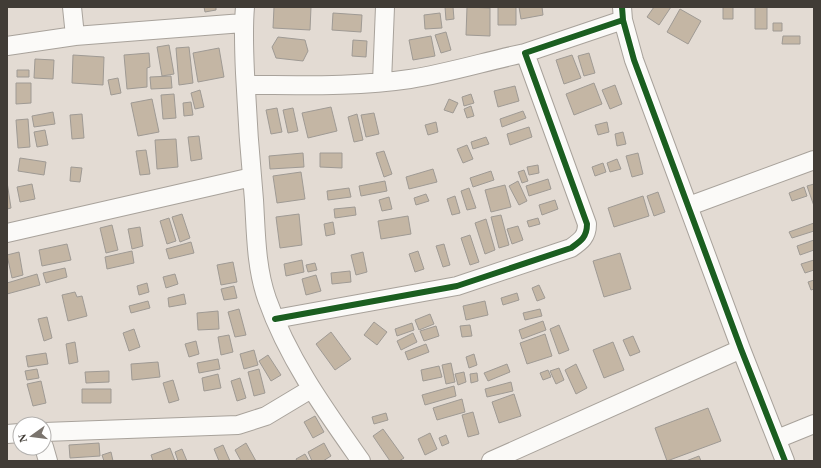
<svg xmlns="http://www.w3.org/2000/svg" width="821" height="468" viewBox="0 0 821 468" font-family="'Times New Roman',serif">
<rect width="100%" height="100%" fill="#e3dbd3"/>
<path fill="#c4b6a4" stroke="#9f9a94" d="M204,7H216V10L205,12Z
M274,7H311L310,30L273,28Z
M445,7H453L454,19L446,20Z
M467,7L490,8V36L466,35Z
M498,7H516V25H498Z
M519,7H542L543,15L521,19Z
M654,7H671L659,25L647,17Z
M723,7H733V19H723Z
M755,7H767V29H755Z
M680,9L701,21L688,44L667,32Z
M333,13L362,15L361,32L332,30Z
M440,13L442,28L425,29L424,15Z
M773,23H782V31H773Z
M446,32L451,50L441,53L435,35Z
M431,36L435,56L413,60L409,40Z
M783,36H800V44H782Z
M278,37L305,40L308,51L303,61L276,58L272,47Z
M353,40L367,41L366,57L352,56Z
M169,45L174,74L162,76L157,47Z
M189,47L193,83L179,85L176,48Z
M219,48L224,77L198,82L193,53Z
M149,53L150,67L147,68V87L127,89L124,55Z
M589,53L595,73L584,76L578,56Z
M73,55L104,57L103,85L72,83Z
M572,55L581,78L564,84L556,60Z
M35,59L54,60L53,79L34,78Z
M17,70H29V77H17Z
M171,76L172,88L151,89L150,77Z
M118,78L121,93L111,95L108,80Z
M16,83H31V103L16,104Z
M594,83L602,104L574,115L566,94Z
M615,85L622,104L610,109L602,90Z
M515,86L519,101L498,107L494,91Z
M200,90L204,107L195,109L191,93Z
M174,94L176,118L163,119L161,95Z
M471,94L474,103L464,106L462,97Z
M152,99L159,132L138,136L131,103Z
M449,99L458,103L453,113L444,110Z
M191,102L193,115L184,116L183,103Z
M471,106L474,116L467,118L464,109Z
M331,107L337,131L308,138L302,113Z
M277,108L282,132L271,134L266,110Z
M293,108L298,131L288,133L283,110Z
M523,111L526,118L502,127L500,119Z
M53,112L55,124L34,127L32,116Z
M374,113L379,134L366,137L361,115Z
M82,114L84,138L72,139L70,115Z
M357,114L363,140L354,142L348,117Z
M28,119L30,147L18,148L16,120Z
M436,122L438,132L428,135L425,125Z
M607,122L609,132L598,135L595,125Z
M529,127L532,137L510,145L507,134Z
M45,130L48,145L37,147L34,132Z
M623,132L626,144L617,146L615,134Z
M199,136L202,159L191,161L188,137Z
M486,137L489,144L473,149L471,142Z
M176,139L178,167L157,169L155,140Z
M467,145L473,159L463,163L457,149Z
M146,150L150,174L140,175L136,151Z
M384,151L392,174L384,177L376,153Z
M303,153L304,167L270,169L269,156Z
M320,153H342V168L320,167Z
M638,153L643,174L632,177L626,156Z
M20,158L46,162L44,175L18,171Z
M617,159L621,169L610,172L607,163Z
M603,163L606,172L595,176L592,167Z
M538,165L539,173L529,175L527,167Z
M71,167L82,168L80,182L70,181Z
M433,169L437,182L409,189L406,177Z
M524,170L528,181L522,183L518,172Z
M491,171L494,180L473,187L470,178Z
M301,172L305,199L277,203L273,176Z
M548,179L551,189L529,196L526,186Z
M385,181L387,191L361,196L359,186Z
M518,181L527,201L519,205L509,186Z
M7,182L11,208L7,209Z
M32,184L35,199L20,202L17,187Z
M814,184V206L807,186Z
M505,185L511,207L491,212L485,190Z
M804,187L807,196L792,201L789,193Z
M349,188L351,197L328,200L327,191Z
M469,188L476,208L467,210L461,191Z
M658,192L665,212L654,216L647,196Z
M426,194L429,201L416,205L414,198Z
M455,196L460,213L452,215L447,199Z
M643,196L649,216L614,227L608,208Z
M389,197L392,209L382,211L379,200Z
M555,200L558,209L542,215L539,205Z
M355,207L356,215L335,218L334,209Z
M182,214L190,238L180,242L172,217Z
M299,214L302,245L280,248L276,217Z
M501,215L509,245L499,248L491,217Z
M408,216L411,234L381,239L378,221Z
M169,218L176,241L167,244L160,221Z
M538,218L540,224L529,227L527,221Z
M486,219L495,250L485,254L475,223Z
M333,222L335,234L326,236L324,224Z
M814,223V231L792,238L789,232Z
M112,225L118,250L106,253L100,228Z
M518,226L523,240L512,244L507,229Z
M140,227L143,246L132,249L128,229Z
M470,235L479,262L470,265L461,238Z
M814,240V250L800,255L797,246Z
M191,242L194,253L169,259L166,249Z
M67,244L71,260L42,266L39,250Z
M444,244L450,265L443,267L436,246Z
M132,251L134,263L107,269L105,257Z
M418,251L424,269L415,272L409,254Z
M19,252L23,275L12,278L7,255Z
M363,252L367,272L356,275L351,255Z
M620,253L631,289L604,297L593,261Z
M302,260L304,272L286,276L284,264Z
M814,260V270L805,273L801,264Z
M233,262L237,282L221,285L217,265Z
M315,263L317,270L308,272L306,265Z
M65,268L67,277L46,283L43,273Z
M350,271L351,282L332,284L331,273Z
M37,274L40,285L7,294V283Z
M175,274L178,284L166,288L163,277Z
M316,275L321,291L306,295L302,279Z
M814,280V289L811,290L808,282Z
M147,283L149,292L139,295L137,286Z
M539,285L545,298L537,301L532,288Z
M234,286L237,298L224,300L221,289Z
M75,292L77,297L82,296L87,316L68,321L62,295Z
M517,293L519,300L503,305L501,298Z
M184,294L186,304L169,307L168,298Z
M148,301L150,308L131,313L129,306Z
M485,301L488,315L466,320L463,306Z
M239,309L246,335L235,337L228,312Z
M540,309L542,316L525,320L523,313Z
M218,311L219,329L198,330L197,313Z
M430,314L434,324L419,330L415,320Z
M47,317L52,338L44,341L38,319Z
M543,321L546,330L522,339L519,330Z
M374,322L387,332L377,345L364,335Z
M412,323L414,330L397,336L395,329Z
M470,325L472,336L462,337L460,326Z
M559,325L569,350L559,354L550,329Z
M436,326L439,336L424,341L420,331Z
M134,329L140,347L129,351L123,333Z
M331,332L351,359L335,370L316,344Z
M413,333L417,342L401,350L397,341Z
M545,334L552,356L527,364L520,343Z
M229,335L233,352L221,355L218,337Z
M633,336L640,352L630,356L623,340Z
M196,341L199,354L189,357L185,344Z
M75,342L78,362L69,364L66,344Z
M613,342L624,370L604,378L593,350Z
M426,344L429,352L408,360L405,352Z
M254,350L258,365L244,369L240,354Z
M46,353L48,364L28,367L26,356Z
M474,354L477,365L469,368L466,357Z
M268,355L281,375L271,381L259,361Z
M218,359L220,369L199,373L197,363Z
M158,362L160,377L132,380L131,364Z
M451,363L455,382L446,384L442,365Z
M507,364L510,372L488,381L484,373Z
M576,364L587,388L576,394L565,370Z
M439,366L442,377L423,381L421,370Z
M559,368L564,380L556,384L550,371Z
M37,369L39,378L27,380L25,371Z
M259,369L265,393L254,396L248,372Z
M548,370L551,377L543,380L540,373Z
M109,371V382L86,383L85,372Z
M464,372L466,382L458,385L455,374Z
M477,373L478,381L471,383L470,374Z
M218,374L221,388L204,391L202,378Z
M240,378L246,398L237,401L231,381Z
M173,380L179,400L169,403L163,383Z
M41,381L46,403L33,406L27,384Z
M511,382L513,391L487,397L485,389Z
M454,386L456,396L425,405L422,395Z
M82,389H111V403H82Z
M514,394L521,416L499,423L492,402Z
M462,399L465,412L437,420L433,408Z
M708,408L721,441L667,461L655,428Z
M473,412L479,434L468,437L462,415Z
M386,413L388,420L374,424L372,417Z
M315,416L324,432L313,438L304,422Z
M383,429L404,458L399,461H390L373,436Z
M430,433L437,449L425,455L418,439Z
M446,435L449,443L442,446L439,438Z
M99,443L100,456L70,458L69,445Z
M246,443L256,461H241L235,450Z
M324,443L331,456L323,461H312L308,452Z
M223,445L230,461H219L214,449Z
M170,448L175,461H153L151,455Z
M182,449L187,461H178L175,452Z
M111,452L113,461H104L102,455Z
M305,454L309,461H297L296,459Z
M699,456L701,461H686Z"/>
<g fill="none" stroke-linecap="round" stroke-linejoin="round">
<g stroke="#a8a29b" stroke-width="20">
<path id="street" d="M72,7L75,36
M245,7C243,29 244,51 245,73C247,116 250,158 254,200C256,233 256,268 267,299C288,359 325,410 361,461
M622,7L623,20L634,60L741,349L785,461
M7,46L75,36L243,23
M382,82L385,7
M246,85C300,85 356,87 410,79C449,73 487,61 525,53
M689,206L814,160
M7,233L252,177
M275,319L457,286L571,248C581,241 587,237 587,224L525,53L623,20
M44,432L238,425L266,416L311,389
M7,434L20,433
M777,439L814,424
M44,447L48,461
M491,461L741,349"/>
</g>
<use href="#street" stroke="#fbfaf8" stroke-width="18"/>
<g stroke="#fff" stroke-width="8">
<path id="cycleway" d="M622,7L623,20L634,60L741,349L785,461
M275,319L457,286L571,248C581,241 587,237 587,224L525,53L623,20"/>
</g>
<use href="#cycleway" stroke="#1b5e20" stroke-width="6"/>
</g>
<rect width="821" height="468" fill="none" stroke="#413c36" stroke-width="16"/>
<g transform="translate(32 436) rotate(256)"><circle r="19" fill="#ffffff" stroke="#b3b1af"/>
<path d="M0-3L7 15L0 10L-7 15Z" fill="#7a746d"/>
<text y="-6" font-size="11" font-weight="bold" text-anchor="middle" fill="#413c36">N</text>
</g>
</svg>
